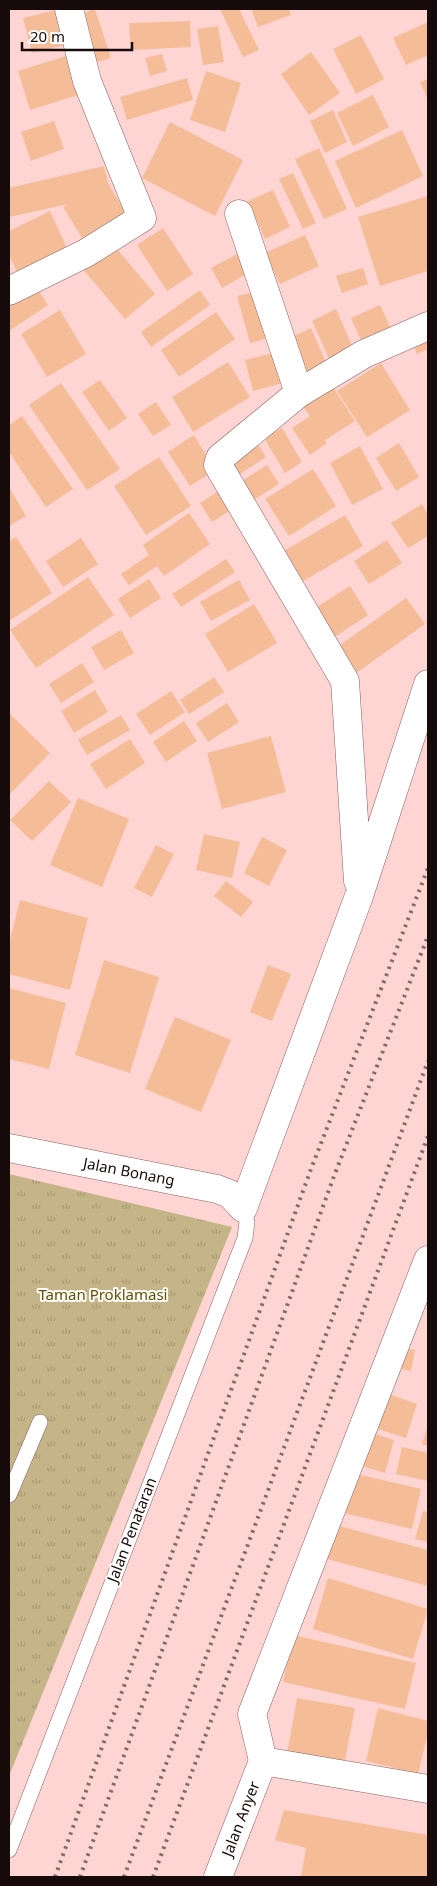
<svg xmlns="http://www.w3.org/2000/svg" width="437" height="1886" viewBox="0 0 437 1886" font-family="'Noto Sans',sans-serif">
<defs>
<pattern id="grass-tufts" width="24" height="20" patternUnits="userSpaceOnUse" patternTransform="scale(1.25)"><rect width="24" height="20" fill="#c5b487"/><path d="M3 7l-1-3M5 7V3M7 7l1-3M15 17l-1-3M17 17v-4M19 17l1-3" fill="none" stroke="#a89973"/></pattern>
</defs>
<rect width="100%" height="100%" fill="#fed5d3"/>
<path fill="url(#grass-tufts)" d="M9,1174L232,1227L9,1776Z"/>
<path fill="#f4bd98" d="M95,9L111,58L91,64L75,16Z
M220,9H239L259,50L243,57Z
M251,9H289L291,15L258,27Z
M56,10L65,45L32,53L23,18Z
M190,21L191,47L131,50L129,23Z
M428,22V55L406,65L393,38Z
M218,26L224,62L203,65L197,29Z
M361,35L384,79L356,94L333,49Z
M311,52L340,93L309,115L281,74Z
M162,54L167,71L150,76L145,58Z
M66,56L78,95L30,110L18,71Z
M206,71L241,83L225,132L190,120Z
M187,78L193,100L127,120L120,97Z
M428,79V100L420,82Z
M373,95L389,127L353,146L337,113Z
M333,110L347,142L325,153L310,121Z
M54,121L64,149L31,161L21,132Z
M170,122L243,160L215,216L142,178Z
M402,130L423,176L356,208L335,161Z
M319,148L347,209L324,219L295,159Z
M104,166L108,183L125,212L82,238L63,207L68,204L9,217V188Z
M293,173L316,223L303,229L279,179Z
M273,190L290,227L265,239L248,201Z
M428,196V271L380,286L358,217Z
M50,211L68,250L18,274L9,255V231Z
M163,228L193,274L167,291L137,245Z
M305,235L319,266L280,284L265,253Z
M111,242L155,294L125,319L81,267Z
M239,253L250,272L222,288L211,268Z
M363,268L368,284L342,293L336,276Z
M33,282L48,305L9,331V298Z
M200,290L210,305L151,347L141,332Z
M260,291L272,337L250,343L237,296Z
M380,305L394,335L365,349L351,318Z
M336,309L354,350L330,361L312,321Z
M60,310L86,354L47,377L21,334Z
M216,312L235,339L179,377L161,350Z
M311,328L328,367L305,378L288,339Z
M428,331V349L417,354L411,338Z
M281,351L290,381L253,391L245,360Z
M228,362L250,397L193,432L172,397Z
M381,363L410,410L367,437L337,391Z
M100,380L127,418L109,431L82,392Z
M329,381L355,421L325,440L327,443L310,455L292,428L310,416L299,401Z
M61,383L120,469L87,490L29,405Z
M156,402L171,425L153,436L138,414Z
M22,416L73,489L46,507L9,452V425Z
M282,428L302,462L285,473L264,438Z
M194,435L215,470L190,486L168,452Z
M256,441L266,457L237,476L226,460Z
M399,443L419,477L396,491L376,458Z
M360,446L383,489L352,505L330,463Z
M159,457L191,506L146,535L114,486Z
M267,465L279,484L249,503L237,484Z
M313,469L336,506L289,536L265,499Z
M9,487L26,516L9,526Z
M225,487L237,506L212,522L200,503Z
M422,504L428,515V536L408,548L391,523Z
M189,513L210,544L164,576L157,566L129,585L121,574L149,555L143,545Z
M345,515L363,546L295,586L277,555Z
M16,537L52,593L9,621V541Z
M81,538L98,564L63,587L46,561Z
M387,540L402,563L369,584L354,561Z
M226,559L235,572L181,607L172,594Z
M88,577L114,615L36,668L10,630Z
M149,579L161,598L130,618L118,599Z
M239,580L250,600L211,621L200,602Z
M350,586L368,615L333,638L314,609Z
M406,598L425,624L352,676L333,650Z
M254,604L277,643L228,672L205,634Z
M121,630L134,653L104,670L91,647Z
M82,663L94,682L61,703L49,684Z
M214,677L224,692L189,714L180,700Z
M95,690L108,712L74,733L61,711Z
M171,691L185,712L150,735L136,714Z
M227,703L239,722L208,742L196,723Z
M9,713L50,753L9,795Z
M121,715L130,730L87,755L78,740Z
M184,721L197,741L166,762L153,742Z
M271,736L286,792L222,809L207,753Z
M130,739L145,763L106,789L90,764Z
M49,781L71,802L32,841L10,820Z
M78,798L129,819L102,887L50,865Z
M204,834L240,842L232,878L196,870Z
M262,837L287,850L269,886L244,873Z
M156,845L174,854L152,897L134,888Z
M226,881L253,902L241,917L214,896Z
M20,900L88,918L70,990L9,974V944Z
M104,960L159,977L130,1073L75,1055Z
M268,965L291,974L272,1021L250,1012Z
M9,988L66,1003L49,1069L9,1059Z
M175,1017L231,1040L201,1112L145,1089Z
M403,1347L415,1350L411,1371L398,1368Z
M389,1394L417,1404L406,1438L378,1429Z
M427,1428L428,1429V1446L422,1444Z
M366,1431L394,1440L385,1473L356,1464Z
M402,1447L428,1453V1481L396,1474Z
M352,1473L421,1489L412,1529L343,1513Z
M423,1511L428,1512V1542L415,1539Z
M332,1524L428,1550V1586L323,1558Z
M328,1578L428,1609L413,1659L313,1629Z
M293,1635L416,1663L405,1709L283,1682Z
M297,1698L355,1708L343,1771L286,1760Z
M378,1708L428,1721V1733L418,1774L366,1761Z
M284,1810L428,1835V1877H301L306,1848L275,1840Z"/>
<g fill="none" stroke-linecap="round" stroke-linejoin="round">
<g stroke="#846060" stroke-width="16">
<path id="service" d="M9,1495L40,1422
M9,1850L245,1238L247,1222L243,1208"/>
</g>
<g stroke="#846060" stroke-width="29">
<path id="minor" d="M239,214L299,393L220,458L218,465L345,681L358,881
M9,291L86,253L142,218L87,81L69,9
M299,393L364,354L428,326
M9,1148L217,1189L230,1194L243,1208L359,896L428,684
M263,1761L252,1714L428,1260
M263,1761L428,1789
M218,1877L263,1761"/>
</g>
<use href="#service" stroke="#fff" stroke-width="15"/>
<use href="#minor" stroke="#fff" stroke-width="28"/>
<path stroke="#836968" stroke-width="4" stroke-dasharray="2.5 5" stroke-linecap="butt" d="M55,1877L311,1169L428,868
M80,1877L334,1176L428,936
M124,1877L428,1061
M153,1877L428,1136"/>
</g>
<g text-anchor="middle" stroke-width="4" stroke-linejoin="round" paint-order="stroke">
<g font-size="15" fill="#170a0a" stroke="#fff">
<text transform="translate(129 1172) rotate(11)" y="5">Jalan Bonang</text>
<text transform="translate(132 1530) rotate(-69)" y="5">Jalan Penataran</text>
<text transform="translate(241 1819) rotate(-69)" y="5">Jalan Anyer</text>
</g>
<g font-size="15" fill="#644e00" stroke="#fff">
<text x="103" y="1300">Taman Proklamasi</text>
</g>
</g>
<rect width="437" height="1886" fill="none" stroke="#170a0a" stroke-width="20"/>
<path d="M22 42v8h110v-8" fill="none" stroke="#170a0a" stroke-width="2.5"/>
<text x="30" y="42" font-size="15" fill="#170a0a" stroke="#ffffff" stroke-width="4" paint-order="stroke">20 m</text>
</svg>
